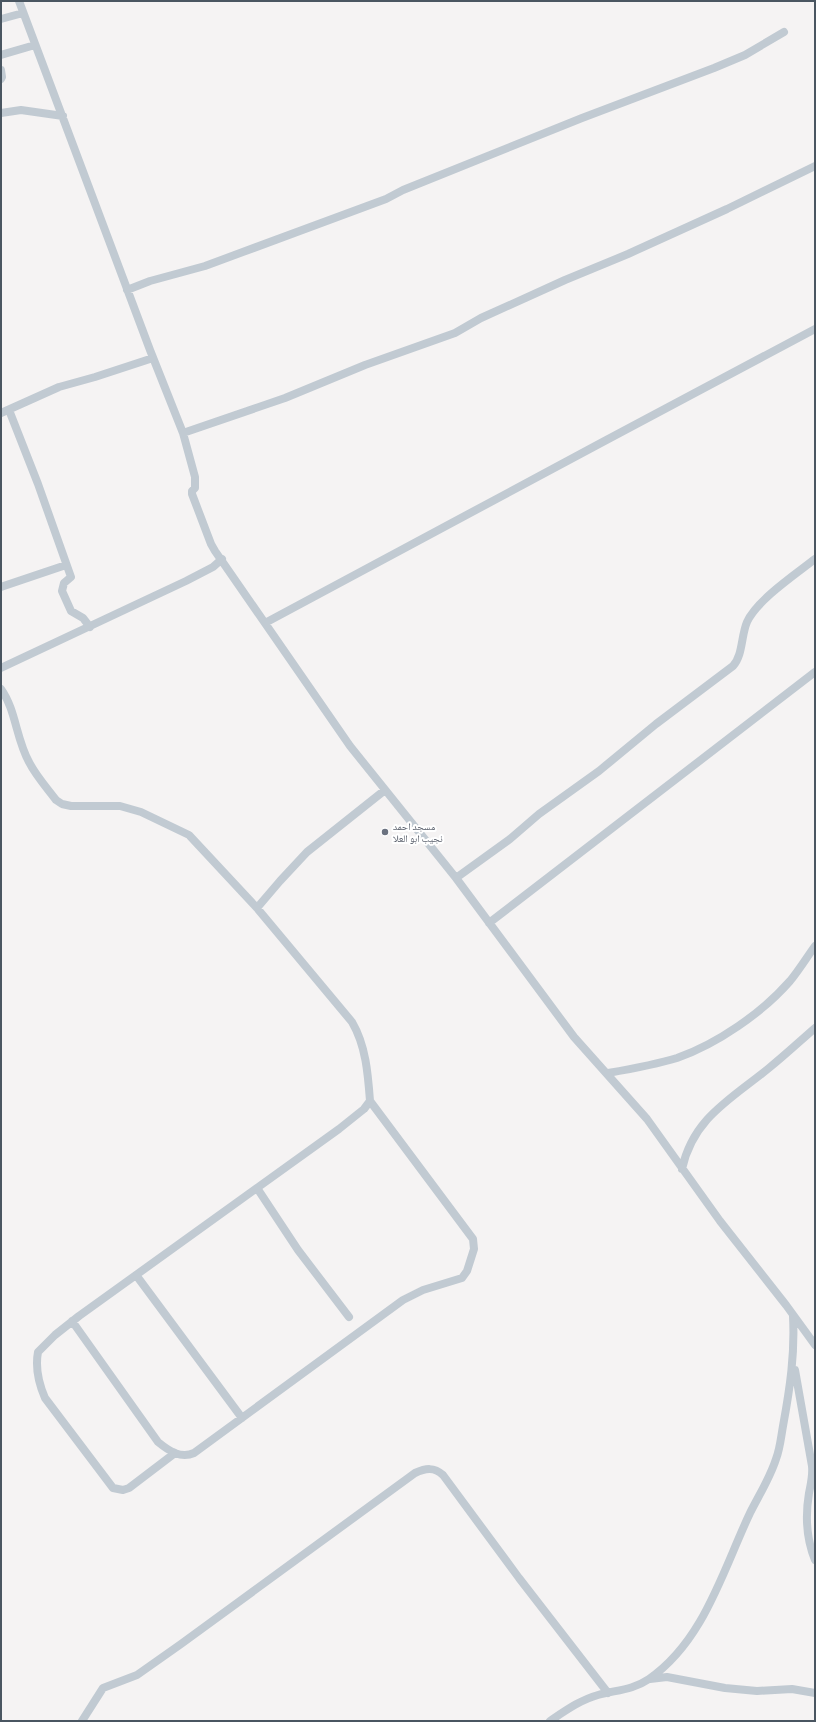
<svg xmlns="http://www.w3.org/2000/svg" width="816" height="1722" viewBox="0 0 816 1722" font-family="Barlow,'Noto Naskh Arabic',sans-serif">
<rect width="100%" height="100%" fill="#f5f3f3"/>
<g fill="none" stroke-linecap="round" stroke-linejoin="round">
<path stroke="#c1cad2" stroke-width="8" d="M19,1L150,350L183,433L195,477V488L192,491V494L211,544L215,551L350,746L456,878L574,1037L647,1119L720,1221L786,1305L815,1345
M1,19L23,13
M1,55L35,45
M1,70L2,77L1,79
M1,113L21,110L63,116
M127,290L150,281L205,266L386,199L403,190L582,118L714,68L745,55L784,32
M9,410L38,484L71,577L64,583L62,591L71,611L83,618L90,627
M1,413L59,387L95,377L153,358
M183,433L285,398L365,365L455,333L481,318L565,280L628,254L727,209L815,166
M1,587L66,565
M265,623C449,525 631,426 815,329
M1,668L186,581L213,567L222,559
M1,689C16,710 16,739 29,762C36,776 47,788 56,800L62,804L71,806H120L141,812L189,835L257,908L352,1022C366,1046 368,1074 370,1101L364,1109L339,1129L79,1316L55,1335L38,1352C35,1368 39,1384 45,1398L113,1488L123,1490L129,1488L175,1453
M456,878L510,839L539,814L599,771L656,724L733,666C743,655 741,636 747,622C757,600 796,574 815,559
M257,908L280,881L307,852L385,790
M489,923L815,672
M608,1073C631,1069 654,1065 677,1058C717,1044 762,1013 790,981C799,970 807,957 815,946
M682,1169C693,1118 731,1099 769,1068C785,1055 799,1042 815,1028
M257,1188L298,1250L349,1317
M136,1275L242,1418
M72,1321L158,1442C169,1451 181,1459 194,1453L403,1300L423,1290L462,1278L467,1271L474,1249L473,1239L370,1101
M795,1370L812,1466C813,1476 811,1483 809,1493C805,1517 806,1538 815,1560
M650,1679L667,1677L725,1688L757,1691L792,1689L815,1693
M82,1721L103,1688L137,1675L181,1644L415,1473C426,1468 434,1467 443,1475L519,1578L608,1693
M550,1721C565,1711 580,1700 598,1695C616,1690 633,1690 649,1679C704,1641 723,1570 750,1513C759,1495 770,1478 776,1459C780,1449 781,1437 783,1426C790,1388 795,1354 793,1316"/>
</g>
<circle fill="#6b7280" stroke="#fff" stroke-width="1.5" cx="385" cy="832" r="4"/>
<g text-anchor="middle" stroke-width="4" stroke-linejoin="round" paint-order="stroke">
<g font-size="10" fill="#5b616d" stroke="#fff" text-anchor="start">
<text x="393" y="830">مسجد احمد<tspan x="393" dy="12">نجيب ابو العلا</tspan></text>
</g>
</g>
<rect width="816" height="1722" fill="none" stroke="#4a5661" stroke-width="4"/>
</svg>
